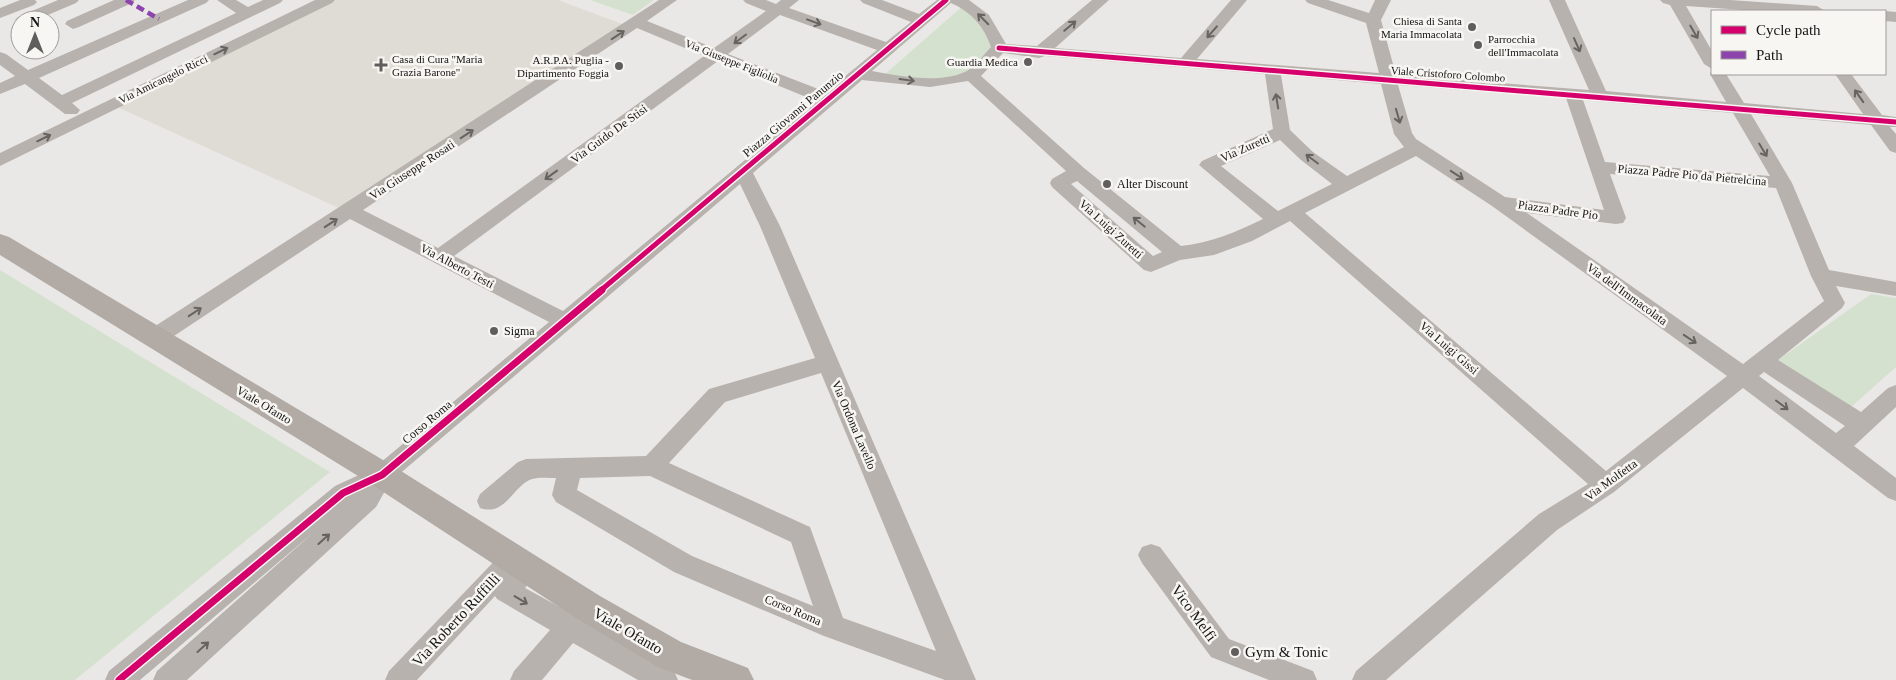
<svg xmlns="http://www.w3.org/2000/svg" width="1896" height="680" viewBox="0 0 1896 680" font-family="'Times New Roman',serif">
<rect width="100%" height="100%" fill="#eae8e6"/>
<path fill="#dfdcd5" d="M336,0H558L625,25L339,208L115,106Z"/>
<path fill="#d5e1cf" d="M590,0H654L633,15Z
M964,5L972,12L995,46C988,54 979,66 970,71C944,84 912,79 885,74Z
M0,270L330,472L75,680H0Z
M1871,294L1896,298V367L1850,408L1778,360Z"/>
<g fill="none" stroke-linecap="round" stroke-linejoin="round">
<path fill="#b8b2ae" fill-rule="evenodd" d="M20,0H35L37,2L34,5L0,18V8Z
M58,0H79L76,3L36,20H20V24L15,20L18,17Z
M114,0H135L132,3L79,27L73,29L65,24L67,21Z
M188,0H209L206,3L39,78L62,95L236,13L217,0H236L248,7L263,0H283L280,3L72,103L80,110L77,114H65L25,84L0,94V83L15,76L0,65V52L6,54L28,70Z
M315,0H335L332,3L0,166V153Z
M659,0H677L647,21L714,48L766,11L746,3L743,0H766L776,4L781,0H799L789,8L886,42L911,22L863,3L860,0H882L919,14L937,0H969L989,15L1006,44L1037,46L1092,0H1109L1055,48L1181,58L1231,0H1247L1197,59L1379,73L1366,23L1308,3L1305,0H1328L1369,13L1375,0H1391L1381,20L1396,75L1589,90L1549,0H1565L1606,91L1726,102L1710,74L1712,70V74H1726L1744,103L1863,114L1835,74H1851L1882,115L1896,117V127H1890L1896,134V153L1890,151L1871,125L1751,114L1792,183L1829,270L1896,282V296L1836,286L1845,303L1842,308L1778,360L1861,412L1888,388L1896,385V407L1854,446L1896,478V501L1888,498L1743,388L1614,492L1557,530L1386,680H1352L1356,671L1539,514L1588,484L1290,221L1252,241L1214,255L1180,260L1151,272L1144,270L1052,187L1050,183L1052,179L1066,171L968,81L930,87L862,80L753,173L780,226L976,680H945L824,636L674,572L556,502L552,495L556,478C549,478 539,477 532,479C513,485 506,517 480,508L477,501L480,494L518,462L526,459L646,456L709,389L815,358L760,226L740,184L390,482L376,507L187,680H153L157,671L314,532L140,680H105L109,671L335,486L374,468L549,322L350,219L162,344L154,346L146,344L143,338L146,332ZM951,3C971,12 984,26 991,47C983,55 976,67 965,72C938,84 900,76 872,71ZM780,15L877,50L826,92L728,54ZM637,28L704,56L438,248L363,210ZM1003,53L1039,58L1045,56L1265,74L1273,129L1202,161L1199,165L1263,219C1236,232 1211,243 1181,246L1084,168L981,76ZM718,61L816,101L563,311L454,256ZM1281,75L1381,84L1394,134L1404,147L1347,176L1313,152L1290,130ZM1398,85L1566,98L1604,210L1505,197L1416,139L1412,133ZM1583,100L1733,113L1770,176L1605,162ZM1280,140L1301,160L1332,184L1278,211L1221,166ZM1416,156L1492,206L1727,376L1606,471L1305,213ZM1610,174L1776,188L1811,276L1824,301L1743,364L1527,213L1616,224L1623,223L1626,218ZM1077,181L1162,252L1153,256L1071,184ZM1764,372L1845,426L1836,433L1759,376ZM821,373L936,651L843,618L810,527L669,463L725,402ZM650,476L791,542L813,606L692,556L577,490L580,478Z
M1660,0H1730L1817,6L1825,11H1758L1686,6L1712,51V69L1704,64L1670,5L1663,3Z
M1885,11L1896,12V22L1885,21Z
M1151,544L1160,547L1229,639L1313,671L1317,680H1269L1211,657L1142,563L1138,555L1142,547Z
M513,548L522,551L525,557L536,560L540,568L525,588L567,611L578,606L587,609L591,618L589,623L674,671L678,680H638L573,643L542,680H510L514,671L550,630L497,599L495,596L417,680H385L389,671L504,551Z"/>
<path fill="#b1aaa5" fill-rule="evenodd" d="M0,234L9,237L393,466L600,596L681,642L748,668L754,680H692L658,667L576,618L371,484L0,255Z"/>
<path stroke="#8e44ad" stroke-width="4.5" stroke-dasharray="8 4.5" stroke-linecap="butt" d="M126,0L159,19"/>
<g stroke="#f8f6f2" stroke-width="8">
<path id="cycleway-far1" d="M999,48L1896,122
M600,291L946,0"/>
</g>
<g stroke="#f8f6f2" stroke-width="10">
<path id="cycleway" d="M119,680L343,493L382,475L602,290"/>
</g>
<use href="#cycleway-far1" stroke="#d6006c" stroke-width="5"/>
<use href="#cycleway" stroke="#d6006c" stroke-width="7"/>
</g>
<defs><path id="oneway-shaft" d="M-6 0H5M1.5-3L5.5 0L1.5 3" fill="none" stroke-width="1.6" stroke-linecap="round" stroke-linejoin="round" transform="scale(1.25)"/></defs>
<g stroke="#666360">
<use href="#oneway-shaft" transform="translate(983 19) rotate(-135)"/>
<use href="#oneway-shaft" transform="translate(814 22) rotate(20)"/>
<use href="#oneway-shaft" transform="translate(1070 26) rotate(-40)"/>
<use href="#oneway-shaft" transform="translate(1212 32) rotate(131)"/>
<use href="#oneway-shaft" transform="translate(1694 32) rotate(60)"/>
<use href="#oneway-shaft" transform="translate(618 35) rotate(-33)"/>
<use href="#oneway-shaft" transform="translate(740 39) rotate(143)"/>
<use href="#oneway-shaft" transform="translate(1577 45) rotate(66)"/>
<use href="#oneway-shaft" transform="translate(221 51) rotate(-26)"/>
<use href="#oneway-shaft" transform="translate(907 80) rotate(8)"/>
<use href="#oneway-shaft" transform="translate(1859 96) rotate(-125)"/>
<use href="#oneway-shaft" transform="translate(1277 101) rotate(-99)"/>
<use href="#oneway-shaft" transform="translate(1398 116) rotate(74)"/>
<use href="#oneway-shaft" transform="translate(467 134) rotate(-33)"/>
<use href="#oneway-shaft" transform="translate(44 138) rotate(-26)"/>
<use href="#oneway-shaft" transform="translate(1763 150) rotate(59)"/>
<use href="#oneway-shaft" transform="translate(1312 159) rotate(-143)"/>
<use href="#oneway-shaft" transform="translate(551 175) rotate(144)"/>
<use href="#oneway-shaft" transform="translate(1457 175) rotate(33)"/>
<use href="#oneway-shaft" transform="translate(1139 222) rotate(-141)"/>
<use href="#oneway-shaft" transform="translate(331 223) rotate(-33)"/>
<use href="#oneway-shaft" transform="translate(195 312) rotate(-33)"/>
<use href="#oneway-shaft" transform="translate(1690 339) rotate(34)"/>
<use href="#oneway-shaft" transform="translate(1782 405) rotate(37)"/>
<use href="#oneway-shaft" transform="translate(324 539) rotate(-42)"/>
<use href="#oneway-shaft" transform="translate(521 600) rotate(31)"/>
<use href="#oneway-shaft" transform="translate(203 647) rotate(-42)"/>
</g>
<g fill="#605e5d" stroke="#f8f6f2" stroke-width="2">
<circle cx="1472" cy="27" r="5"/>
<circle cx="1478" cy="45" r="5"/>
<circle cx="1028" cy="62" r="5"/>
<path d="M378.5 57.5h5v5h5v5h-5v5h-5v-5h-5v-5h5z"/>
<circle cx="619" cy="66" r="5"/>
<circle cx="1107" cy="184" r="5"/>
<circle cx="494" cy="331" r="5"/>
<circle cx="1235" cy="652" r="5"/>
</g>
<g text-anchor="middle" stroke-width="5" stroke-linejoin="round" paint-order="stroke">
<g font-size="11" fill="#151413" stroke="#f8f6f2" text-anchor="end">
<text x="1462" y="25">Chiesa di Santa<tspan x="1462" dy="13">Maria Immacolata</tspan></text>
<text x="1488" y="43" text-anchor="start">Parrocchia<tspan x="1488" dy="13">dell'Immacolata</tspan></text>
<text x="392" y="63" text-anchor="start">Casa di Cura "Maria<tspan x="392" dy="13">Grazia Barone"</tspan></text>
<text x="609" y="64">A.R.P.A. Puglia -<tspan x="609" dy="13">Dipartimento Foggia</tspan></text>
<text x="1018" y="66">Guardia Medica</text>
</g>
<g font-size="11" fill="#151413" stroke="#f8f6f2">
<text transform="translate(732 61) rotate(22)" y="4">Via Giuseppe Figliolia</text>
<text transform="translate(1448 74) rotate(4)" y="4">Viale Cristoforo Colombo</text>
<text transform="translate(163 79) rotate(-26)" y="4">Via Amicangelo Ricci</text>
</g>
<g font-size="12" fill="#151413" stroke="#f8f6f2">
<text transform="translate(793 114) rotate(-40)" y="4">Piazza Giovanni Panunzio</text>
<text transform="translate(609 134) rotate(-36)" y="4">Via Guido De Stisi</text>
<text transform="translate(1245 148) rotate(-24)" y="4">Via Zuretti</text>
<text transform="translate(412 170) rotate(-33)" y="4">Via Giuseppe Rosati</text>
<text transform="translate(1692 175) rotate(5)" y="4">Piazza Padre Pio da Pietrelcina</text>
<text transform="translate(1558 210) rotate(8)" y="4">Piazza Padre Pio</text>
<text transform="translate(1111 229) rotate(42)" y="4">Via Luigi Zuretti</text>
<text transform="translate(457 266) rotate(28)" y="4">Via Alberto Testi</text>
<text transform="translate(1627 294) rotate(36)" y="4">Via dell'Immacolata</text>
<text transform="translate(1449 348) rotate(41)" y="4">Via Luigi Gissi</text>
<text transform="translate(264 405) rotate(31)" y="4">Viale Ofanto</text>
<text transform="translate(427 422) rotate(-40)" y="4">Corso Roma</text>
<text transform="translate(854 425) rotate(67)" y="4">Via Ordona Lavello</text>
<text transform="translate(1611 480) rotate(-36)" y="4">Via Molfetta</text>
<text transform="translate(793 610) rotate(23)" y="4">Corso Roma</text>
</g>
<g font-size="12" fill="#151413" stroke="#f8f6f2" text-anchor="start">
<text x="1117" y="188">Alter Discount</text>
<text x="504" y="335">Sigma</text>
</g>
<g font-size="15" fill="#151413" stroke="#f8f6f2">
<text transform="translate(1194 613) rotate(54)" y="5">Vico Melfi</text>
<text transform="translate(456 620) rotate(-47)" y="5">Via Roberto Ruffilli</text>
<text transform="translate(628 631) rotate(30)" y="5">Viale Ofanto</text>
</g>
<g font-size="15" fill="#151413" stroke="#f8f6f2" text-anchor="start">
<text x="1245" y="657">Gym &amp; Tonic</text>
</g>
</g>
<rect x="1711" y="10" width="175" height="65" fill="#f8f6f2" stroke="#9d9c99"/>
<rect x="1721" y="26" width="25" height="8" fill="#d6006c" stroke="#9d9c99"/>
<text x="1756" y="35" font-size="15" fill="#151413">Cycle path</text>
<rect x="1721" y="51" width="25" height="8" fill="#8e44ad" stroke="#9d9c99"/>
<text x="1756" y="60" font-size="15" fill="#151413">Path</text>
<g transform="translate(35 35)"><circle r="24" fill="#f8f6f2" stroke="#9d9c99"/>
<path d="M0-4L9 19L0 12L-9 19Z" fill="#605e5d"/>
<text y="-8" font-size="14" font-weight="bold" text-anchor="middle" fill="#151413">N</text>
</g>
</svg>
